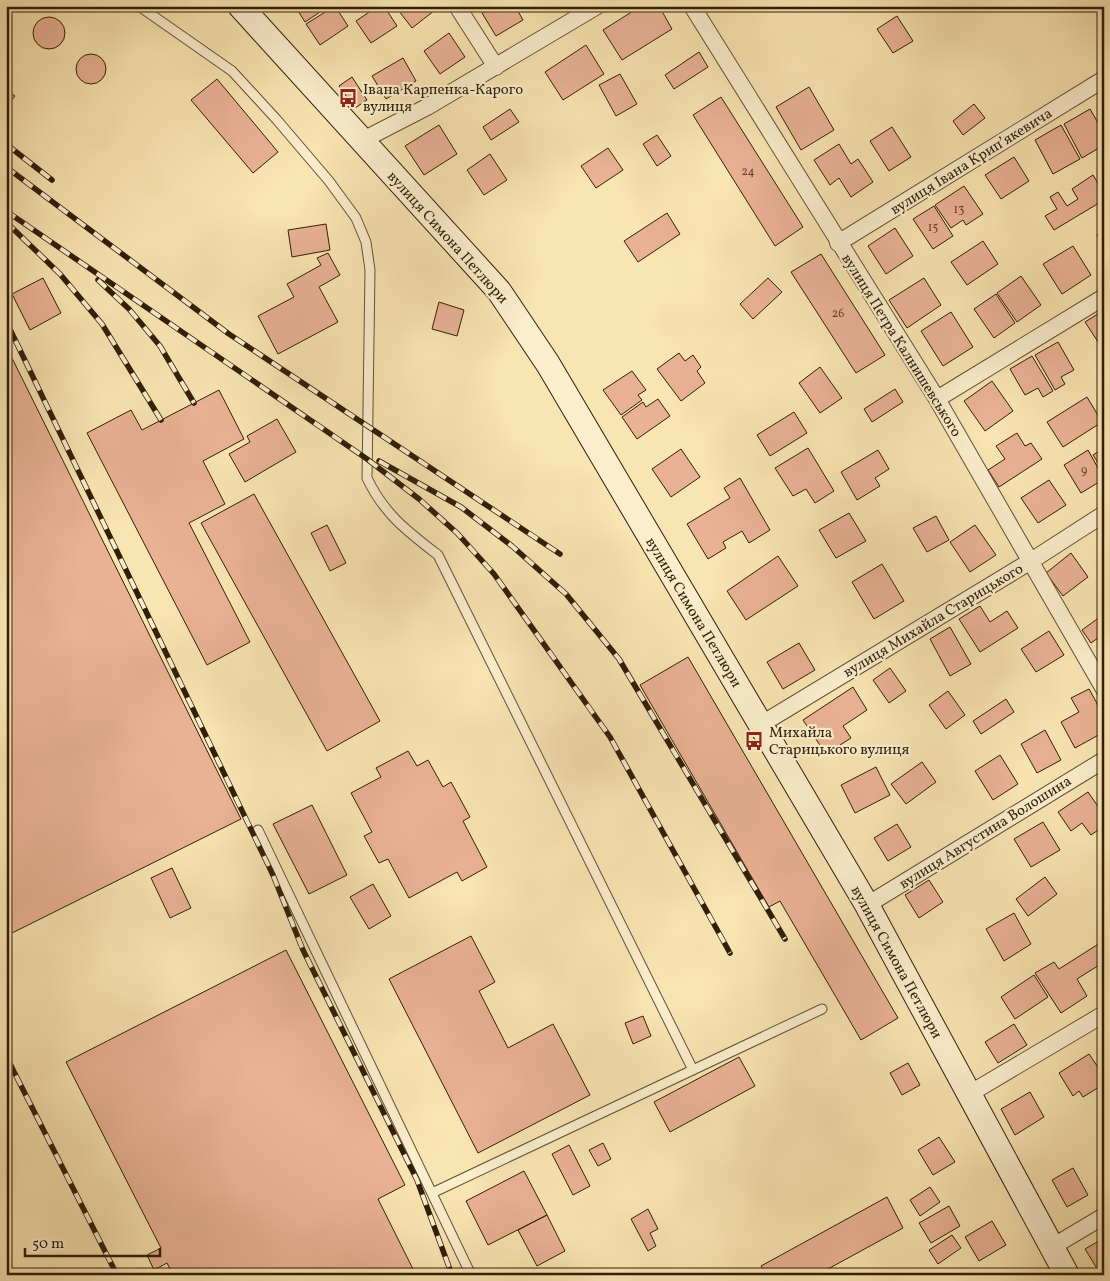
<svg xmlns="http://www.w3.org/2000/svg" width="1110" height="1281" viewBox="0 0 1110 1281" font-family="Vollkorn,serif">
<rect width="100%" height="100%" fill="#f9e5b2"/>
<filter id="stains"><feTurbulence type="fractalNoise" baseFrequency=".004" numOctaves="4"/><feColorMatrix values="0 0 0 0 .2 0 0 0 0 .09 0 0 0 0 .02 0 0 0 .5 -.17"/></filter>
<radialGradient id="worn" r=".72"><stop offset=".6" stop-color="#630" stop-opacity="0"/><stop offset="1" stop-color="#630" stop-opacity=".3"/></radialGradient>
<path fill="#e9b294" stroke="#301e08" d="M295,6H329L305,22Z
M335,6L348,26L320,45L306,24Z
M378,6H384L397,26L371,43L356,21Z
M395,6H439V7L412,28Z
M494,6H515L523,20L496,36L482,13Z
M641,6H659L672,29L622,60L603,30Z
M897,16L913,41L893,53L877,29Z
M33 33a16 16 0 1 1 32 0a16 16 0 1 1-32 0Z
M449,33L465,57L440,74L424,51Z
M586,45L604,74L563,100L545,72Z
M699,52L708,67L674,89L665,75Z
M76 69a15 15 0 1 1 30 0a15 15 0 1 1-30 0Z
M403,58L416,81L386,99L372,76Z
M620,74L637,104L616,116L599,85Z
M352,77L367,100L355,108L339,86Z
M217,79L278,152L253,173L191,100Z
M809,87L834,130L801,150L776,107Z
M6,89L15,96L6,107Z
M721,97L803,227L775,246L693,115Z
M974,104L985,118L963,135L953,121Z
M510,109L519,122L491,140L483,127Z
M1090,109L1104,133V145L1082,158L1064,124Z
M439,125L457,154L424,175L405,146Z
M1061,125L1080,159L1053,174L1035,140Z
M892,127L911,157L889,171L870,141Z
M657,135L671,156L657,166L643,144Z
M839,144L851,164L858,159L873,182L851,197L839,178L830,185L814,160Z
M608,148L623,170L596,188L581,166Z
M490,154L507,180L484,195L467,170Z
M1014,157L1029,181L1001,199L985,175Z
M1093,175L1104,193V200L1054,230L1045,216L1057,209L1050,197L1058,192L1067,206L1078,199L1072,189Z
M964,186L983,214L966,225L963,220L951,228L935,205Z
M934,206L953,236L933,249L913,219Z
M667,213L680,234L638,262L624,241Z
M326,224L330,250L292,257L288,230Z
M895,228L913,256L886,274L868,246Z
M1104,232V246L1097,235Z
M983,241L998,264L967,285L951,262Z
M1073,246L1091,275L1062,294L1043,264Z
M328,253L340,275L319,287L338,322L278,354L258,316L294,297L287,284L321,265L317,258Z
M821,254L885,355L856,373L791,272Z
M1021,276L1041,305L1017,322L997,293Z
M43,278L61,313L30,330L12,294Z
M768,278L782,292L753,319L740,304Z
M924,278L941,305L907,328L889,300Z
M996,294L1015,323L994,338L974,309Z
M439,302L464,310L457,336L432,329Z
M1104,310V351L1085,322Z
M951,312L973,347L943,366L921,331Z
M1058,342L1074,370L1061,377L1065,384L1055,390L1035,355Z
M6,346L241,819L6,936Z
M679,353L685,361L693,355L701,367L697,371L705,383L681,401L657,369Z
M1032,356L1053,391L1043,397L1038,388L1025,395L1010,369Z
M820,367L842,398L820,413L799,383Z
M632,371L646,390L638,395L642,400L621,415L603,390Z
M992,381L1013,411L985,431L964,401Z
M895,389L903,402L872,422L864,409Z
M219,390L244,439L203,461L225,504L189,523L250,642L207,665L87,433L131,410L142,430Z
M1087,397L1102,422L1063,447L1047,422Z
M658,399L670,416L637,439L622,417L643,402L646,407Z
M794,412L807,433L770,456L757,435Z
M277,419L296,452L245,482L229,454L250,442L247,436Z
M1017,433L1025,446L1031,443L1042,459L999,487L988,470L1005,459L996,446Z
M808,448L834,491L815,503L806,489L793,496L775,468Z
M1104,448V472L1093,455Z
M681,449L700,477L671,497L652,469Z
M878,450L889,469L875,478L880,486L857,500L841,472Z
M1088,450L1104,479L1081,493L1064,465Z
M740,478L770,530L749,543L742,531L723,542L726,548L708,559L687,524L730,498L724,488Z
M1049,480L1066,505L1038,523L1021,498Z
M254,494L380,721L327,751L201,523Z
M849,513L866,541L836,558L819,530Z
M936,516L949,540L927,552L913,528Z
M327,525L346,563L330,571L311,533Z
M975,525L996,555L970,572L950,542Z
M1071,553L1088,577L1063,596L1046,573Z
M778,556L798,586L746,620L727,591Z
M882,564L904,601L874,619L852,582Z
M980,606L990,622L1007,611L1018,628L980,652L959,619Z
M1104,614V637L1102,635L1091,643L1082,630Z
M950,627L971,664L950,676L930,639Z
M1049,631L1064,655L1036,672L1021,649Z
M799,643L815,670L783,689L767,662Z
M688,657L898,1018L861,1040L780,901L769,907L640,685Z
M890,668L906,691L889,703L873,680Z
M853,687L867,710L843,726L851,738L826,754L803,720Z
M1089,689L1104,716V732L1075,748L1061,722L1079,712L1071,698Z
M948,691L965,715L946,729L929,705Z
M1006,699L1014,712L981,734L973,721Z
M1045,730L1061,760L1037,773L1021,744Z
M408,751L417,766L428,760L443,787L451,782L470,817L463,821L487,867L462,881L457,872L409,898L388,859L379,863L364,836L372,832L351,793L381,777L376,768Z
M1000,755L1018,784L993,800L975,771Z
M922,762L936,782L906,804L891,784Z
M876,767L890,795L855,813L841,785Z
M1088,792L1104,815V826L1091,835L1082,823L1071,831L1058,812Z
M312,805L347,875L309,894L273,824Z
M1043,822L1060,850L1031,867L1014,839Z
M897,824L911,847L888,861L874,838Z
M172,868L191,908L170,918L151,878Z
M1045,877L1057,894L1028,916L1016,899Z
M929,880L943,902L919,918L905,895Z
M373,884L391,916L369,929L350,897Z
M1014,913L1031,944L1004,961L986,929Z
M471,936L495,982L479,991L508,1048L553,1024L590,1095L478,1153L389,979Z
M1100,943L1104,949V962L1077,979L1087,996L1061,1013L1035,973L1054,962L1059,969Z
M286,950L405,1185L378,1199L416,1275H173L167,1263L154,1270L147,1255L161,1248L66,1062Z
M1034,975L1048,997L1015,1019L1001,997Z
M643,1016L651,1036L633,1044L625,1023Z
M1014,1024L1027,1045L998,1063L985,1042Z
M1089,1054L1104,1076V1084L1083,1097L1079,1091L1073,1096L1059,1073Z
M739,1057L755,1086L670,1132L654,1102Z
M908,1063L920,1085L902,1095L890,1073Z
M1030,1092L1044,1117L1015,1135L1001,1109Z
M939,1137L955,1162L933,1175L918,1150Z
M603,1143L611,1159L598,1166L589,1150Z
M569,1145L590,1186L573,1195L552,1154Z
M1073,1168L1088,1195L1067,1207L1052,1180Z
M524,1171L547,1215L488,1245L466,1201Z
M930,1187L940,1202L920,1216L910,1200Z
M887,1197L903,1228L817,1275H766L761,1266Z
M949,1206L960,1226L931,1243L919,1223Z
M648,1209L658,1229L650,1233L656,1246L648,1251L631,1219Z
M547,1215L565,1251L537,1266L518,1230Z
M992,1221L1006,1245L979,1261L965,1237Z
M952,1235L961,1248L938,1264L929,1250Z
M1104,1238V1275H1101L1085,1249Z"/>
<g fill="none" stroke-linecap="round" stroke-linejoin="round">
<g stroke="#625032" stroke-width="11">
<path id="lane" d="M139,6L232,71L277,120L329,181L356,218L366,242L370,270L367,478C384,514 407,531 438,555L693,1070
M258,830L471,1275
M432,1193L822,1009"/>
</g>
<g stroke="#625032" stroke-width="18">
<path id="street" d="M457,6L496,67
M692,6L937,399L1104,689
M361,141L427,107L597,6
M838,243L1104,79
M937,399L1104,297
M760,725L1031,561L1104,514
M867,905L1104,760
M969,1094L1104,1014
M1052,1247L1104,1216"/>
</g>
<g stroke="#301e08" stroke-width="26">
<path id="secondary" d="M240,6L499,291L548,364L867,905L1067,1275"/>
</g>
<use href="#lane" stroke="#fbeecd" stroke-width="9"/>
<use href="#street" stroke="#fbeecd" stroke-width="16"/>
<use href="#secondary" stroke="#fbeecd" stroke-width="24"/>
<g stroke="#301e08" stroke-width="5.5">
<path id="rail" d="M6,144L52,180
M6,167L229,334L560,554
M6,211L367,459L419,499L457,533L494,574L610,737L730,953
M6,222L60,274L102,324L161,420
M98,280L129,309L160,346L194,403
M6,321L273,875L303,950L417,1180L452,1275
M379,461L461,507L512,546L566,594L619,659L785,939
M6,1056L117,1275"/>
</g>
<use href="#rail" stroke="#fbeecd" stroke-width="4" stroke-dasharray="11" stroke-linecap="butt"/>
</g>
<defs>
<g id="bus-bare" transform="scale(1.5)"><path d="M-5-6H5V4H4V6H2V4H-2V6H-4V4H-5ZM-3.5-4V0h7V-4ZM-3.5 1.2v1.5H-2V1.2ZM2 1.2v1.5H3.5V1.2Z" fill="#8f2418" stroke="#fbeecd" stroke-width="2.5" paint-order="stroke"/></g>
</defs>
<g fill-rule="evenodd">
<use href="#bus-bare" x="348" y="98"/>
<use href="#bus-bare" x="754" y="741"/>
</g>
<g text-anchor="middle" stroke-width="4.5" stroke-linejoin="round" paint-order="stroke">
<g font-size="12" fill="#5e432b">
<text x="748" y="175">24</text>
<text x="959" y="213">13</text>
<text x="933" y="231">15</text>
<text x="838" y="317">26</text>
<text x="1084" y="474">9</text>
</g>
<g font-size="15" fill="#301e08" stroke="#fbeecd" text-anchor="start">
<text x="363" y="94">Івана Карпенка-Карого<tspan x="363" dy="17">вулиця</tspan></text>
<text x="769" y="737">Михайла<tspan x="769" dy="17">Старицького вулиця</tspan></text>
</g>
<g font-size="15" fill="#301e08" stroke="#fbeecd">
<text transform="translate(971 161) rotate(-32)" y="5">вулиця Івана Крипʼякевича</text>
<text transform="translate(448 237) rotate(48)" y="5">вулиця Симона Петлюри</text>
<text transform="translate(902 345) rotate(58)" y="5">вулиця Петра Калнишевського</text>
<text transform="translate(694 612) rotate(59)" y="5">вулиця Симона Петлюри</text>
<text transform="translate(933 620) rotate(-31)" y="5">вулиця Михайла Старицького</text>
<text transform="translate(985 832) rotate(-32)" y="5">вулиця Августина Волошина</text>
<text transform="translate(897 962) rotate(61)" y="5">вулиця Симона Петлюри</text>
</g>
</g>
<rect width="1110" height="1281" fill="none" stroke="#f9e5b2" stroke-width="25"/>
<rect x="8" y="8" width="1095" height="1266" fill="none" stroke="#301e08" stroke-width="2.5"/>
<rect x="12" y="12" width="1085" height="1256" fill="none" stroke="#301e08"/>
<path d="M25 1248v8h135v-8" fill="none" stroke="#301e08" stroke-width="2.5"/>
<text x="32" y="1248" font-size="15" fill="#301e08" stroke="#fbeecd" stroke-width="4" paint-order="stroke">50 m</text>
<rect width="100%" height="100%" filter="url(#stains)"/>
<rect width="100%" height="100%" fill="url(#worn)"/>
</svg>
